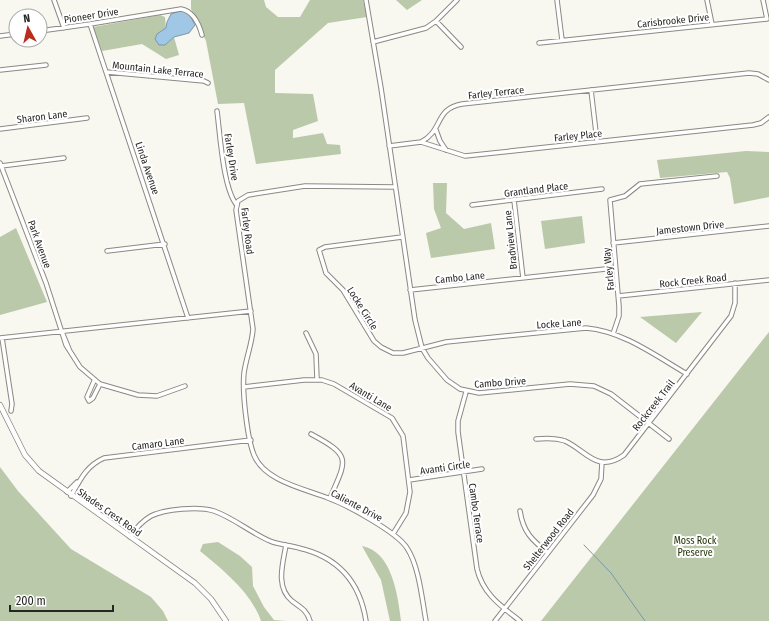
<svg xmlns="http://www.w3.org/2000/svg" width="769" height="621" viewBox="0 0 769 621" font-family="'Fira Sans Condensed',sans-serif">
<rect width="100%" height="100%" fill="#f8f7f0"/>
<path fill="#bac9aa" d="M191,0H264L266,7L278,17H300L310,0H363L367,17L328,23L275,70V93L313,94L318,121L293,130V138L323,133L327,144L340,145L341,154L256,164L244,103L218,104L206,41L191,9Z
M396,0H422L407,10Z
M160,15L165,17L166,28L156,35L165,45L174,37L179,55L166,59L142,44L102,51L93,27Z
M746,151L769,152V197L734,204L730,178L727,172L660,178L657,160Z
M433,183H447L446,213L464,229L491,223L495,249L431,258L426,233L441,228L434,209Z
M582,216L585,243L545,249L541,221Z
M16,228L47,302L0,315V237Z
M702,312L676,343L640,317Z
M769,332V621H541Z
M0,467L18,491L71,549L151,597L163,611L168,621H0Z
M218,542L240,556L252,567L253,586L264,607L274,620L286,621H261C251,592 223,570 200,551L203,544Z
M362,546C392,551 398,596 401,621H390L381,580Z"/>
<path fill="#a0c7e5" stroke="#7b97ab" d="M183,10L188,12L195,25L189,33L174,37L165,45H159L155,39L157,34L166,28L167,22L171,14Z"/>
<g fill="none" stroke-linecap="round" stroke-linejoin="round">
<path stroke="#7b97ab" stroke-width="1" d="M584,545L611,573L645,621"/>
<g stroke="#8a8983" stroke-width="5.5">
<path id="minor" d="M54,0L64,28
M366,0L381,88L415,320L422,348L428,358L447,380L460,389L479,393L570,384L594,386L611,394L669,439
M557,0L562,40
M707,0L712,24
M436,21L461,47
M90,24L188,318
M40,31L90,24L181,9C193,11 199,24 202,35
M0,36L16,34
M373,42L426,28L436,21L457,0
M539,43L767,19L763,0
M0,70L46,65
M107,72L204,81L208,83
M591,90L597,141
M217,111C220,134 223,187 236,204
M0,129L87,118
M436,130L440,141L446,150
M421,142C444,130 434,109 462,104L749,73L758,74L769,80
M389,146L421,142L465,156L753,125L761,123L769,117
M0,163L46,283L66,345L80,367L100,384L138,395L157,396L185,386
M1,166L64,158
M395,187L305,186L248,195L238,201L236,210L253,329C252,344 246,358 244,373C242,391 247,438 254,455C264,481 305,489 328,498C347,505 397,532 407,548C419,566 422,599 426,621
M514,200L523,278
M472,205L602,189
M402,237L325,247L319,250L326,273L343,290L374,341L381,347L393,353H403L446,342L586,328C623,331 656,356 687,374
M613,243L769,226
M107,251L165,244
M410,290L615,268
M618,296L769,280
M62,332L69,349
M306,333L316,354L317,379
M613,334L619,316V306L610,200L625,196L640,184L717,176
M0,338L251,311
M2,338L12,404L11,411
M94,381L87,397L89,401L93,398L100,384
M244,387L304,380H322L334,384L392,418L403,436L410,492L406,513L393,534
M466,392L458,421V432L477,569C483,594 501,606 520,621
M311,434C352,456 347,459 330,498
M536,439C546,438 556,438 565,441C587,451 597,474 624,455L731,316L735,303V283
M409,480L482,469
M67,492L77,482
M71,496C80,480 86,466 104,458L251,440
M520,511C523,532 532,540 548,553
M130,537C136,528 142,521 151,516C165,509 199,506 214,511C234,518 251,533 270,541C279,545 290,545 299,548C338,557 360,582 366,621
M286,545C283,563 275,587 292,601C300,607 307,610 310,621
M495,621L593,495L601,479L602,462"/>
</g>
<g stroke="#8a8983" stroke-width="6">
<path id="tertiary" d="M0,405L25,455L39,471L195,583L211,599L226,621"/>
</g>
<use href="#minor" stroke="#fff" stroke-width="3.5"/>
<use href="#tertiary" stroke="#fff" stroke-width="4.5"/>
</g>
<g text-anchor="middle" stroke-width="4" stroke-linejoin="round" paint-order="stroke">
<g font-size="10" fill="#262624" stroke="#fff">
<text transform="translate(91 15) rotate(-9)" y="4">Pioneer Drive</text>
<text transform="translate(673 20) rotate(-6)" y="4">Carisbrooke Drive</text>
<text transform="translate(158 69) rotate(6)" y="4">Mountain Lake Terrace</text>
<text transform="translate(496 92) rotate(-6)" y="4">Farley Terrace</text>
<text transform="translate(42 116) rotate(-7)" y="4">Sharon Lane</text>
<text transform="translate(578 135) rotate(-6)" y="4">Farley Place</text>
<text transform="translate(232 157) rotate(81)" y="4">Farley Drive</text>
<text transform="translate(148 168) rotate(71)" y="4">Linda Avenue</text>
<text transform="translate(536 189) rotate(-7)" y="4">Grantland Place</text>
<text transform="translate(690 227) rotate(-6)" y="4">Jamestown Drive</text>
<text transform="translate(248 231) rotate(83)" y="4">Farley Road</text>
<text transform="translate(510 240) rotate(-96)" y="4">Bradview Lane</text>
<text transform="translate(40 244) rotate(70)" y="4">Park Avenue</text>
<text transform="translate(608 269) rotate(-96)" y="4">Farley Way</text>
<text transform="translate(460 277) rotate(-6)" y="4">Cambo Lane</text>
<text transform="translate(693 280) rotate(-6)" y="4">Rock Creek Road</text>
<text transform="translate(363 308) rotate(58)" y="4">Locke Circle</text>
<text transform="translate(559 323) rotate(-4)" y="4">Locke Lane</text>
<text transform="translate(500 382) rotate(-4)" y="4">Cambo Drive</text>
<text transform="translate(371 396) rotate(31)" y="4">Avanti Lane</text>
<text transform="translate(653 405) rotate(-52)" y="4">Rockcreek Trail</text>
<text transform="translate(158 443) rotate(-7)" y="4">Camaro Lane</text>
<text transform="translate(445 467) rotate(-8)" y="4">Avanti Circle</text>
<text transform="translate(357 505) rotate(28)" y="4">Caliente Drive</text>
<text transform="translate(110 512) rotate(35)" y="4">Shades Crest Road</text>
<text transform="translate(477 513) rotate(82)" y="4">Cambo Terrace</text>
<text transform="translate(548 539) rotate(-52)" y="4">Shelterwood Road</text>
</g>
<g font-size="10" fill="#203002" stroke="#fff">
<text x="695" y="544">Moss Rock<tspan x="695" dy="12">Preserve</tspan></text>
</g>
</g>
<g transform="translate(28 28) rotate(352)"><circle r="19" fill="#ffffff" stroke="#a8a8a7"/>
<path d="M0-3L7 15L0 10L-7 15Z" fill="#ba2d1d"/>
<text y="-6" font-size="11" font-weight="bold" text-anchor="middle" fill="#262624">N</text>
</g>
<path d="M10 605v6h103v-6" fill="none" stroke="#262624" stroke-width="2"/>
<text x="16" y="605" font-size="12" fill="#262624" stroke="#ffffff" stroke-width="3" paint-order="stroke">200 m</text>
</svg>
